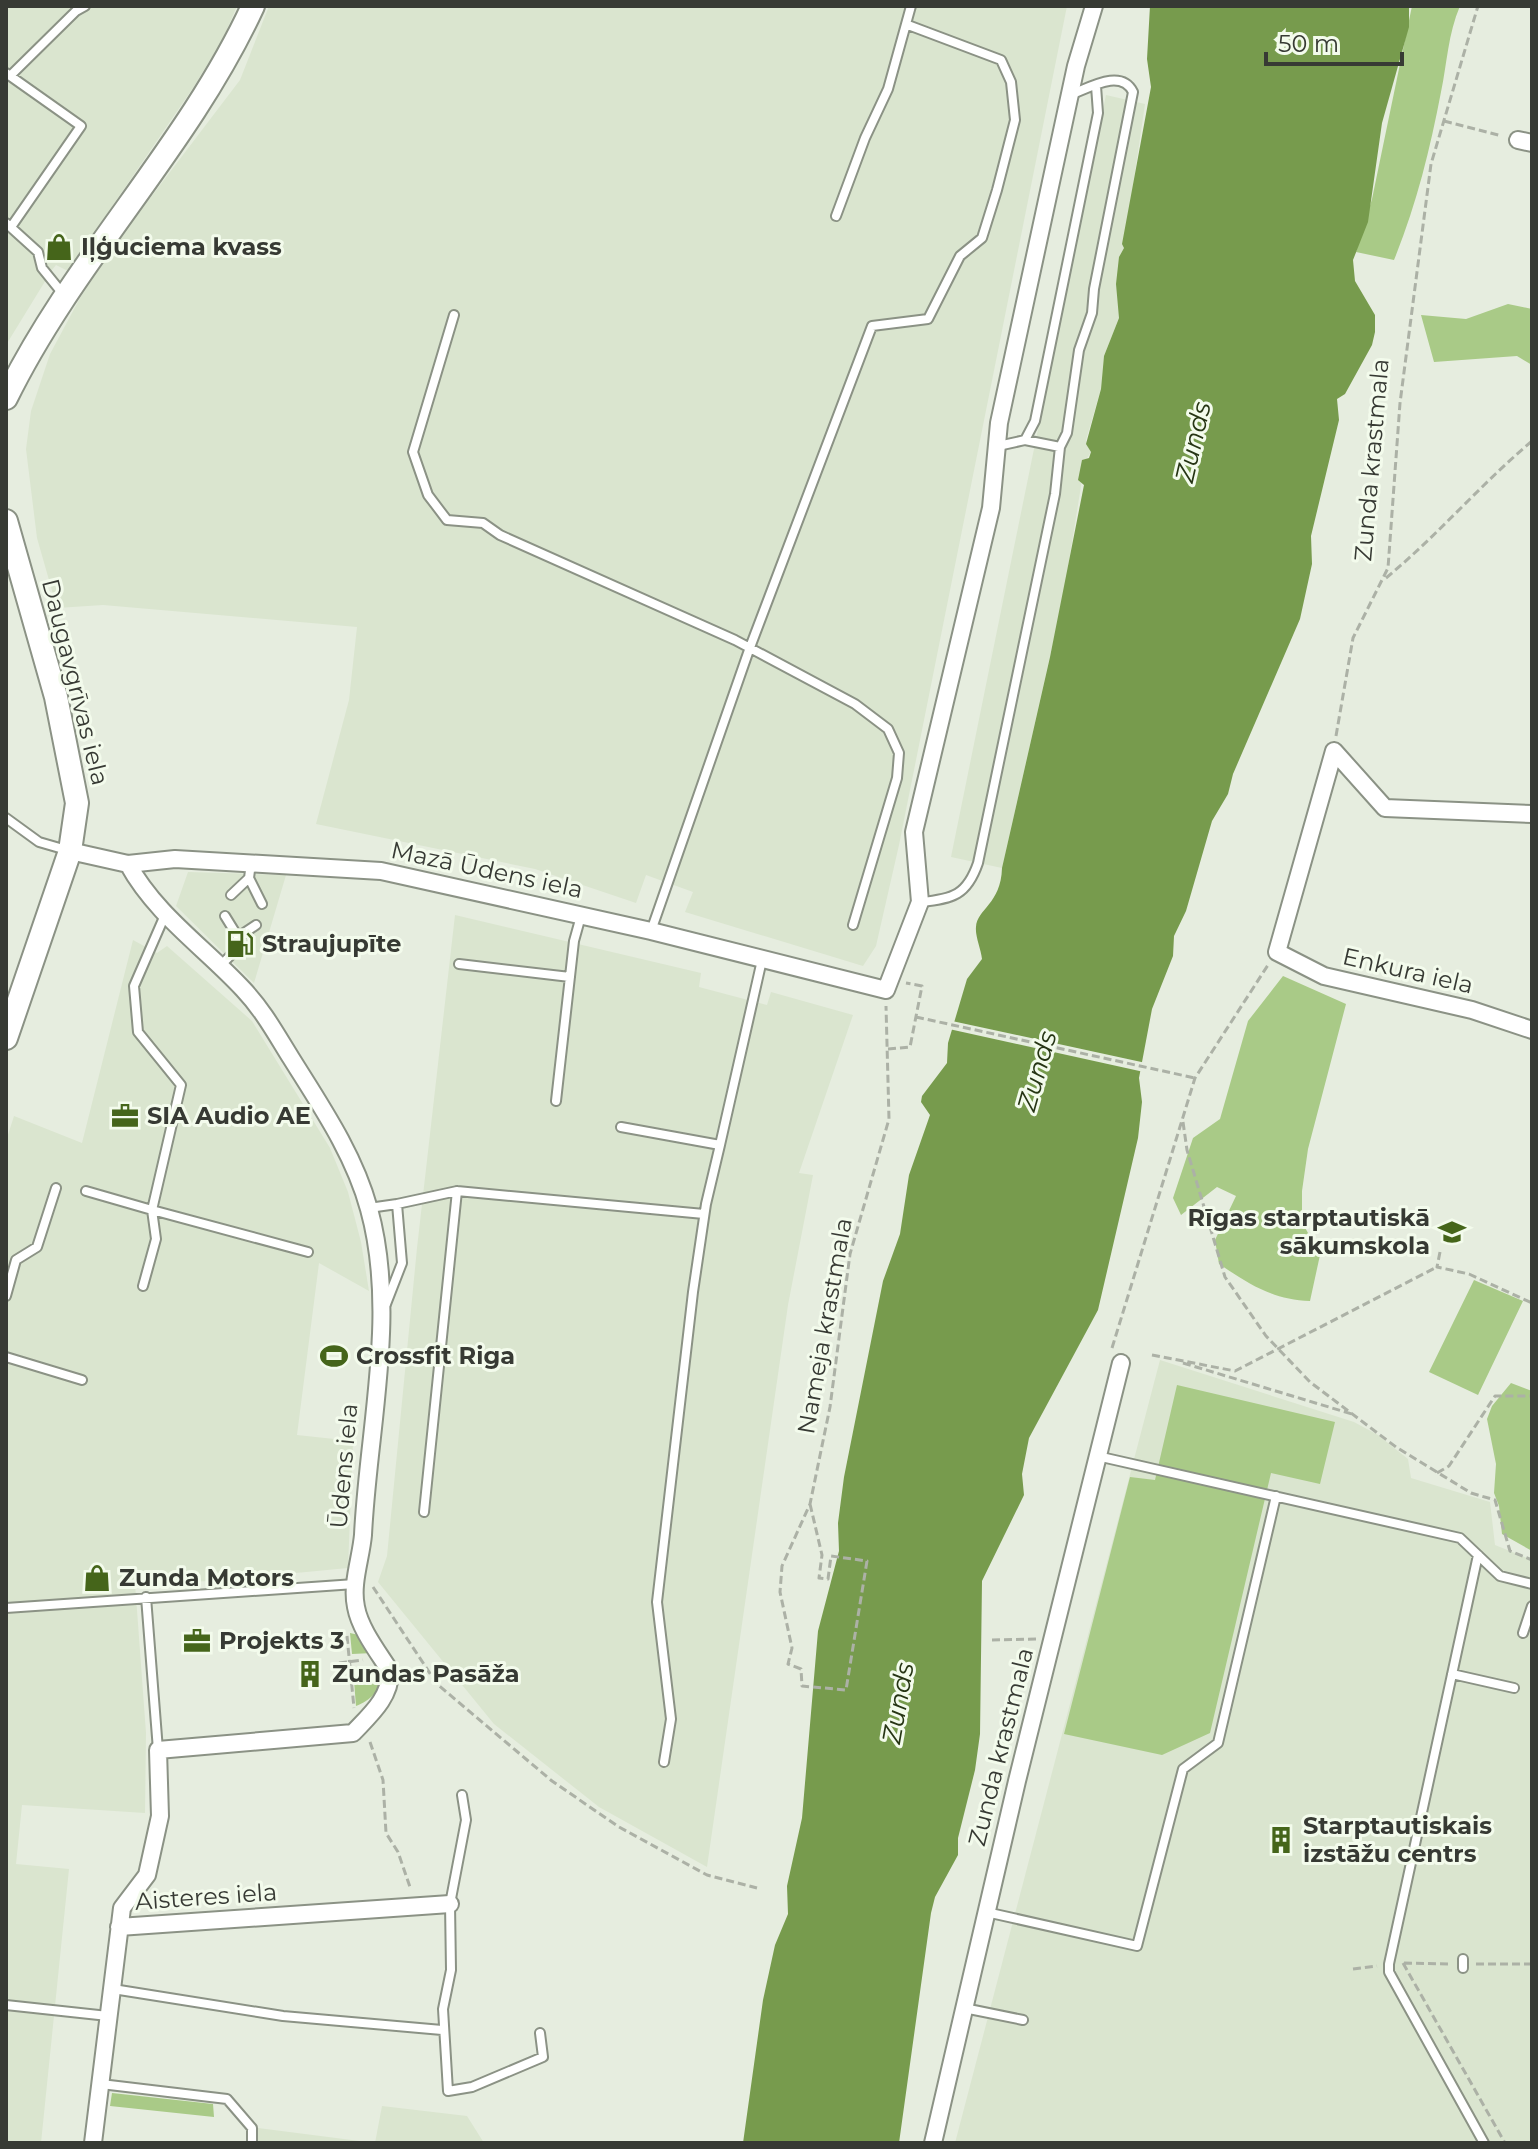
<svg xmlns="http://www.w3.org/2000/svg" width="1538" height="2149" viewBox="0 0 1538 2149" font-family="Montserrat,sans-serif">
<rect width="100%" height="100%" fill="#e6eddf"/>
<path fill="#dae5cf" d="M6,6H237L223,39L193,88L68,271L56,265L52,270L6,345Z
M269,6H1067L899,845L876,946L863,966L685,912L693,892L646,875L636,903L535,869L316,824L349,700L357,627L103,605L57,608L37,538L26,449L31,411L50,354L80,298L116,243L240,80Z
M1106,95L1145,104L1124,248L1119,257V318L1104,356L1101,389L1086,440L1091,452L1085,461L1063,599L1002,868L951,857Z
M188,872L286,875L254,983L176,906Z
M455,915L701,973L699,987L767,1005L771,992L853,1015L799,1173L813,1175L788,1305L707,1867L599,1807L494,1724L378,1582L387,1556L417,1248Z
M133,940L157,953L167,946L252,1021L330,1148L348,1192L361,1242L369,1291L319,1263L297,1435L353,1441L348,1568L213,1581L135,1583L146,1733L145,1813L22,1805L16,1864L69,1869L41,2143H6V1141L14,1116L82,1143Z
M1160,1360L1354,1422L1378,1435L1408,1459L1411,1478L1490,1502L1495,1545L1532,1560V2143H955Z
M382,2106L467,2116L484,2143H257L258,2128L375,2143Z"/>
<path fill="#a9ca87" d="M1412,6H1460C1448,34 1447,63 1441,92C1430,150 1416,206 1394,260L1356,252L1372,199Z
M1508,304L1532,309V365L1517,356L1434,362L1421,315L1466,319Z
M1283,976L1346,1004L1308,1149L1302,1191V1222L1320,1255L1310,1301C1273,1300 1249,1284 1219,1264L1215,1240L1236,1196L1217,1187L1181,1215L1173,1198L1193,1138L1220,1119L1248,1021Z
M1474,1280L1523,1301L1478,1395L1429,1372Z
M1511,1383L1532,1391V1551L1502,1534L1499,1506L1494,1493L1496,1464L1487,1419L1492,1406Z
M1177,1385L1335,1422L1320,1484L1271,1473L1210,1733L1162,1755L1064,1734L1130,1477L1155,1480Z
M350,1633L363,1636L373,1653L352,1654Z
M380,1666C387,1684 373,1700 356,1706L353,1668Z
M112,2093L213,2104L214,2117L110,2106Z"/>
<path fill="#779b4d" d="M1150,6H1409V27L1382,123L1368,222L1353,260L1355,281L1375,315V332L1372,345L1345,394L1337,399L1339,420L1311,536L1312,564L1300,619L1233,774L1228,794L1212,821L1186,911L1174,936L1173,956L1152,1009L1139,1078L1142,1102L1138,1138L1098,1310L1029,1438L1022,1474L1024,1495L982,1581L980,1734L975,1770L958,1838V1855L935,1897L931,1913L899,2143H743L763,2000L775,1945L788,1914L787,1886L802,1818L818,1631L839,1551L838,1523L844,1477L883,1281L900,1234L909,1175L930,1115L921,1102L922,1096L947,1063L948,1043L967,979L982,959C981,949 975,936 976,927C977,909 1001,904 1002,868L1050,657L1084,485L1078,480L1082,460L1089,458L1091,452L1086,444L1101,389L1104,356L1119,318L1116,284L1119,257L1124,248L1122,244L1151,87L1147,59Z"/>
<path fill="#e6eddf" d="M952,1021L1146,1063L1144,1072L949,1029Z"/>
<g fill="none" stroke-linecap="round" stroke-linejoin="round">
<g stroke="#8b9285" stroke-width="12">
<path id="lane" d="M6,73L81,126L11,227
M10,76L76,11L85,6
M836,216L865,138L888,89L911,6
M6,223L38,252L42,268L63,294
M454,315L413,452L428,495L447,520L483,523L500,535L735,640L855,704L888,729L899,753L897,778L853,925
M1025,440L1035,421L1098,113L1096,86
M998,446L1025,440L1060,447
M6,818L39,842L70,851
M249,878L262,904
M231,895L249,878L251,863
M921,902C953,899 967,895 978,863L1055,494L1060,447L1067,433L1079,350L1092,313L1094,289L1133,92C1121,68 1089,88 1070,95
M651,931L749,650L872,326L928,319L960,256L982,238L997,190L1015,120L1011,82L1001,60L908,25
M238,937L256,925
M459,964L570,977
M220,966L231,955L238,937L225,916
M556,1101L574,941L581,916
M621,1127L720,1145L762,960
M86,1191L152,1210L181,1085L138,1032L134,986L165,915
M397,1204L457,1191L704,1214
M369,1208L397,1204L402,1263L386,1304
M143,1286L156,1239L152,1210L308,1252
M6,1296L16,1260L37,1247L56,1188
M6,1357L82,1380
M1097,1456L1460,1538L1500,1576L1532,1584
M424,1512L457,1191
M1478,1555L1389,1964V1972L1484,2143
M146,1597L158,1750
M6,1608L355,1584
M1523,1633L1532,1606
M1452,1674L1514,1688
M664,1762L671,1719L657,1602L693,1292L706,1204L720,1145
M462,1795L466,1820L450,1904L451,1970L443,2009L448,2091L472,2087L543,2057L540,2033
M986,1912L1137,1946L1183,1769L1218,1743L1276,1496
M1463,1968V1959
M113,1989L283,2016L442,2030
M6,2005L108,2016
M964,2008L1023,2020
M101,2084L227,2099L252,2128V2143"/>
</g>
<g stroke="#8b9285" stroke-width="20">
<path id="street" d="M1518,140L1532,143
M1532,814L1385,808L1334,751L1277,952L1324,976L1472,1010L1532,1030
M70,851L128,864L175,859L381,871L651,931L886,990L920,902L914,832L991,508L999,423L1076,66L1094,6
M119,1927L450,1904
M93,2143L122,1908L147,1875L160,1816L158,1750L353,1733C370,1715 391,1697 390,1671C378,1652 360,1629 356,1607C351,1584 361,1558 363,1535C368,1428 398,1314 369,1209C354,1154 321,1106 291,1058C276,1034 263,1010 243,989C204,947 156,915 128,864
M933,2143L1017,1781L1121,1363"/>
</g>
<g stroke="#8b9285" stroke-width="26">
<path id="secondary" d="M6,398C74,259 188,147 253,6
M6,521L56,697L77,803L70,851L6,1038"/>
</g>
<path stroke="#acb1a6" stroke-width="3" stroke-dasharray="8 4" stroke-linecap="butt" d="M1444,121L1502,136
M1386,578C1438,535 1481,484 1532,441
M1336,736L1353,638L1388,568L1400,403L1431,164L1478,6
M916,1017L1195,1078
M888,1049L910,1047L922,986L906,983
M1183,1122L1187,1150L1225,1277L1266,1336L1310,1382L1396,1447L1471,1493L1495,1500L1510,1551L1532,1560
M1440,1252L1437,1267L1469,1274L1532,1303
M1112,1348L1195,1078L1268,965
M1152,1355L1235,1371L1437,1267
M1183,1363L1352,1414
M1437,1473L1449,1466L1495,1396H1532
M810,1504L822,1555L819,1578L828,1579L831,1556L867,1561L846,1690L802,1686L801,1669L788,1664L792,1648L780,1592L782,1566L810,1504L830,1407L850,1254L889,1119L886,1006
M373,1587L437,1684L552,1781L619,1827L707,1875L757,1888
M347,1636L354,1708
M992,1640L1036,1639
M339,1663L363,1660
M370,1742L383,1780L386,1833L398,1852L411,1890
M1403,1963L1505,2143
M1404,1963L1449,1964
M1476,1964H1532
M1353,1969L1377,1966"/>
<use href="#lane" stroke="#fff" stroke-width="8"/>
<use href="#street" stroke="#fff" stroke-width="16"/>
<use href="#secondary" stroke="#fff" stroke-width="22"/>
</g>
<defs>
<g id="shop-bare" transform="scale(2.16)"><path d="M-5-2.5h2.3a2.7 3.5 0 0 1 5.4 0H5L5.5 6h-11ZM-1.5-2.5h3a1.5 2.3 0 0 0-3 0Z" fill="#45651a" stroke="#f3fbec" stroke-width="2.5" paint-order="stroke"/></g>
<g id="fuel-bare" transform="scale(2.16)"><path d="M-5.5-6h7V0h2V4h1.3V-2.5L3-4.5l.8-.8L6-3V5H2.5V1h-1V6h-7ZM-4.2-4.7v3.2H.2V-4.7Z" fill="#45651a" stroke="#f3fbec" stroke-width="2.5" paint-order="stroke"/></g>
<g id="office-bare" transform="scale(2.16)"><path d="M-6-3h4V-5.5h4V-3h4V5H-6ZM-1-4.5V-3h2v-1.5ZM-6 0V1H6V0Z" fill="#45651a" stroke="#f3fbec" stroke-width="2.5" paint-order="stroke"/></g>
<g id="school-bare" transform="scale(2.16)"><path d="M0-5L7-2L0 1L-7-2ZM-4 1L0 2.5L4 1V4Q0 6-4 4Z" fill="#45651a" stroke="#f3fbec" stroke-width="2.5" paint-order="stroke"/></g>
<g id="stadium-bare" transform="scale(2.16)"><path d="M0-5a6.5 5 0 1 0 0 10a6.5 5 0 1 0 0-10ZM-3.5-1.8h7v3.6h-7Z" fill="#45651a" stroke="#f3fbec" stroke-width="2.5" paint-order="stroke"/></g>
<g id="building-bare" transform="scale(2.16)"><path d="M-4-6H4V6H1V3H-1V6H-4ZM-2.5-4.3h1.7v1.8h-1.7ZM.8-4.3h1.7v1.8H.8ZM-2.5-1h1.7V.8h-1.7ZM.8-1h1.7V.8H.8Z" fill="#45651a" stroke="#f3fbec" stroke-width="2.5" paint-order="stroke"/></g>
</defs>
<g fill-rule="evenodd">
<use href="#shop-bare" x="59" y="247"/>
<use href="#fuel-bare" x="240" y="944"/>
<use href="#office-bare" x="125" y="1116"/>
<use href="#school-bare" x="1452" y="1232"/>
<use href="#stadium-bare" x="334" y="1356"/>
<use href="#shop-bare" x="97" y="1578"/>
<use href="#office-bare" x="197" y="1641"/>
<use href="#building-bare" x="310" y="1674"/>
<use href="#building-bare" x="1281" y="1840"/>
</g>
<g text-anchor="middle" stroke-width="6" stroke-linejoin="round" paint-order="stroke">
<g font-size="24" font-weight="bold" fill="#373a34" stroke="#f3fbec" text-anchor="start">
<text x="81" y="255">Iļģuciema kvass</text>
<text x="262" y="952">Straujupīte</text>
<text x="147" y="1124">SIA Audio AE</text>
<text x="1430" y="1226" text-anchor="end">Rīgas starptautiskā<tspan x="1430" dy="28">sākumskola</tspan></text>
<text x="356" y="1364">Crossfit Riga</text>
<text x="119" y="1586">Zunda Motors</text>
<text x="219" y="1649">Projekts 3</text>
<text x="332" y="1682">Zundas Pasāža</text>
<text x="1303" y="1834">Starptautiskais<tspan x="1303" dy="28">izstāžu centrs</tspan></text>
</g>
<g font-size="24" fill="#373a34" stroke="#f3fbec">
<text transform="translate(1372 460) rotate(-85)" y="8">Zunda krastmala</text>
<text transform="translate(75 682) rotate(76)" y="8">Daugavgrīvas iela</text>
<text transform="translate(487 870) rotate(12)" y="8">Mazā Ūdens iela</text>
<text transform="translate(1408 971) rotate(13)" y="8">Enkura iela</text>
<text transform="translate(825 1326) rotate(-80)" y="8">Nameja krastmala</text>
<text transform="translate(344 1466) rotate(-85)" y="8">Ūdens iela</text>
<text transform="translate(1001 1747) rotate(-76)" y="8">Zunda krastmala</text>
<text transform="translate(206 1897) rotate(-4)" y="8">Aisteres iela</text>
</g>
<g font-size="26" font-style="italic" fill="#263514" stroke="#f3fbec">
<text transform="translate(1193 442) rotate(-77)" y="9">Zunds</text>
<text transform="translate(1037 1071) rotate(-74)" y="9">Zunds</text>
<text transform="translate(898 1703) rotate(-80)" y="9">Zunds</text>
</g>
</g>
<rect width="1538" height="2149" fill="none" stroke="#373a34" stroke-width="16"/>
<path d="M1266 52v12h136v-12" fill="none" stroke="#373a34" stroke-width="4"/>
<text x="1278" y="52" font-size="24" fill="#373a34" stroke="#f3fbec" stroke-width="6" paint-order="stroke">50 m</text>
</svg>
